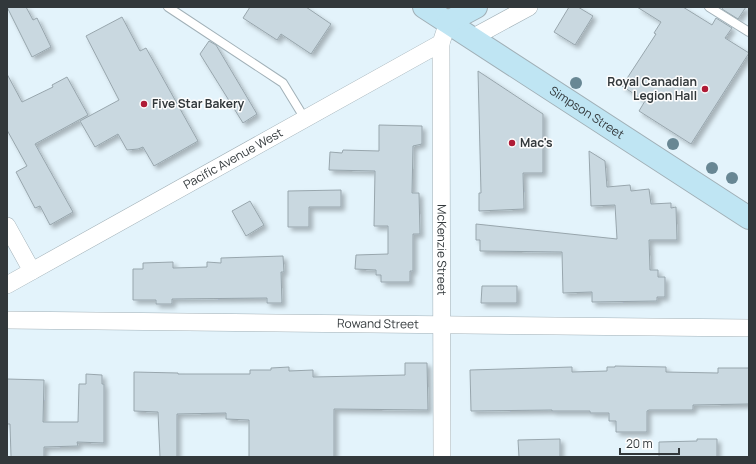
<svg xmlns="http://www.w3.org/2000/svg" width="756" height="464" viewBox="0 0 756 464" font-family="Manrope,sans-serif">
<defs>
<filter id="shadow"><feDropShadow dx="3.5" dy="3.5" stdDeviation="2" flood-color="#0004"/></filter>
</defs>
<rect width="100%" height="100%" fill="#e3f3fb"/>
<path fill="#c9d8e0" stroke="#98a6ad" filter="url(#shadow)" d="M7,7H26L33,20L37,18L51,47L32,57Z
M250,7H306L331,24L311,54L281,34L277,40L243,18Z
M569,7H578L593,16L575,45L554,32Z
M637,7H683L712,25L716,18L732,28L725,38L749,53L691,144L639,111L645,101L622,86L656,34L654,33L661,22Z
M723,7H746L738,19L722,9Z
M122,17L140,51L146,48L198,141L154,166L143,147L138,149L127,150L118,134L95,147L80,121L119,100L86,36Z
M209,41L216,45L257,114L243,123L200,54Z
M478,71L543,114V173H523L524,209L479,211V193H481Z
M7,74L22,102L53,87L52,85L67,77L88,115L35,144L73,212L50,225L40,206L35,208L16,172L27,166L7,130Z
M379,125L422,126V144L413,146L412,193H419L420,234H413V271H410V282H381V275H376V270L355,269L356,255L388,254V226H374L375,171L329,170L330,152L342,153L343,150L379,151Z
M589,151L605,161L607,187L630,185L631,191L649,189L651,204L671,203V208L676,207L677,240H649L650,270H658V277H665V297H657V301L592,302V292L563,293L562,252L480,251V240H476V224L617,239L615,205L591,206Z
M341,190V207H309V227H288V191Z
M250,201L264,225L246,236L232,211Z
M283,256L284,272H281L282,303H267V298L172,299V304H156V300H133V269H143V263L173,262V268L207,267V262L221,263V258Z
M482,286H517V303H481Z
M405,363H427L428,410L334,409V457H249V420L226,419V413L177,414V457H160L158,412L134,411V372L178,373V374H250V370H271V368L289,367V371L313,370V377L405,375Z
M615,366L666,367V372L718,373V368H749V404L693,405V410H649L647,411V432H616V421H609V413H590V411H552V410L471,411L470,370L572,367V372L607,371V367H615Z
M86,374L102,375V384H104V443L77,442L78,446L44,447V457H11L10,424H7V379L44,380L43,422H78L79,384H86Z
M560,439V457H519L518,440Z
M697,439H717V457H659V442L697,441Z"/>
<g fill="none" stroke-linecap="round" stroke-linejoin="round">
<g stroke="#a1b0b7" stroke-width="10">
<path id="lane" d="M168,7L283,83L305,119
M709,7L749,32"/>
</g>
<g stroke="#a1b0b7" stroke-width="18">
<g id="street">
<path d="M472,38L529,7"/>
<path id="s1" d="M441,43L442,457"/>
<path d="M7,226L32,271"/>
<path id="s2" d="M7,285L441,43L448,22"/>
<path id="s3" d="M7,320L749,328"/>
</g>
</g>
<g stroke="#a1b0b7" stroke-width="24">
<g id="secondary">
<path id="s4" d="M424,7L749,218"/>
<path d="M448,22L476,7"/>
</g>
</g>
<use href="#lane" stroke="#fff" stroke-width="8"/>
<use href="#street" stroke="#fff" stroke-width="17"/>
<use href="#secondary" stroke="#bfe5f3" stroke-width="22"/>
</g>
<g fill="#688794">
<circle cx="576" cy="83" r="6"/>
<circle cx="673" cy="144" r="6"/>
<circle cx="712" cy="168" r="6"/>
<circle cx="732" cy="178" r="6"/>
</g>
<g fill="#af1b36" stroke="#fdfdfd" stroke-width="1.5">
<circle cx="705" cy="89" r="4"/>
<circle cx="144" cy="104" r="4"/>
<circle cx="512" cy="143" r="4"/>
</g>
<g text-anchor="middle" stroke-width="3" stroke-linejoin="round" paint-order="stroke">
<g font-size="12" font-weight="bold" fill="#32383b" stroke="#fdfdfd" text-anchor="start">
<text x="697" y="86" text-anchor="end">Royal Canadian<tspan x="697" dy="14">Legion Hall</tspan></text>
<text x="152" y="108">Five Star Bakery</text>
<text x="520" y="147">Mac's</text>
</g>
<g font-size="12" fill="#32383b" stroke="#fdfdfd">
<text dy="4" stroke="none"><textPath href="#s4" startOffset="194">Simpson Street</textPath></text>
<text dy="4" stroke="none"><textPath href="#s2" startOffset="259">Pacific Avenue West</textPath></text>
<text dy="4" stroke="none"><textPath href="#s1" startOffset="207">McKenzie Street</textPath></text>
<text dy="4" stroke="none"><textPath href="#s3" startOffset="371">Rowand Street</textPath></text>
</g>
</g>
<rect width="756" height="464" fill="none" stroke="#32383b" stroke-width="16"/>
<path d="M620 448v6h59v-6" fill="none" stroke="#32383b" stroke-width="2"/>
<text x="626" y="448" font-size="12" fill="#32383b" stroke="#fdfdfd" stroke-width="3" paint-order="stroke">20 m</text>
</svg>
